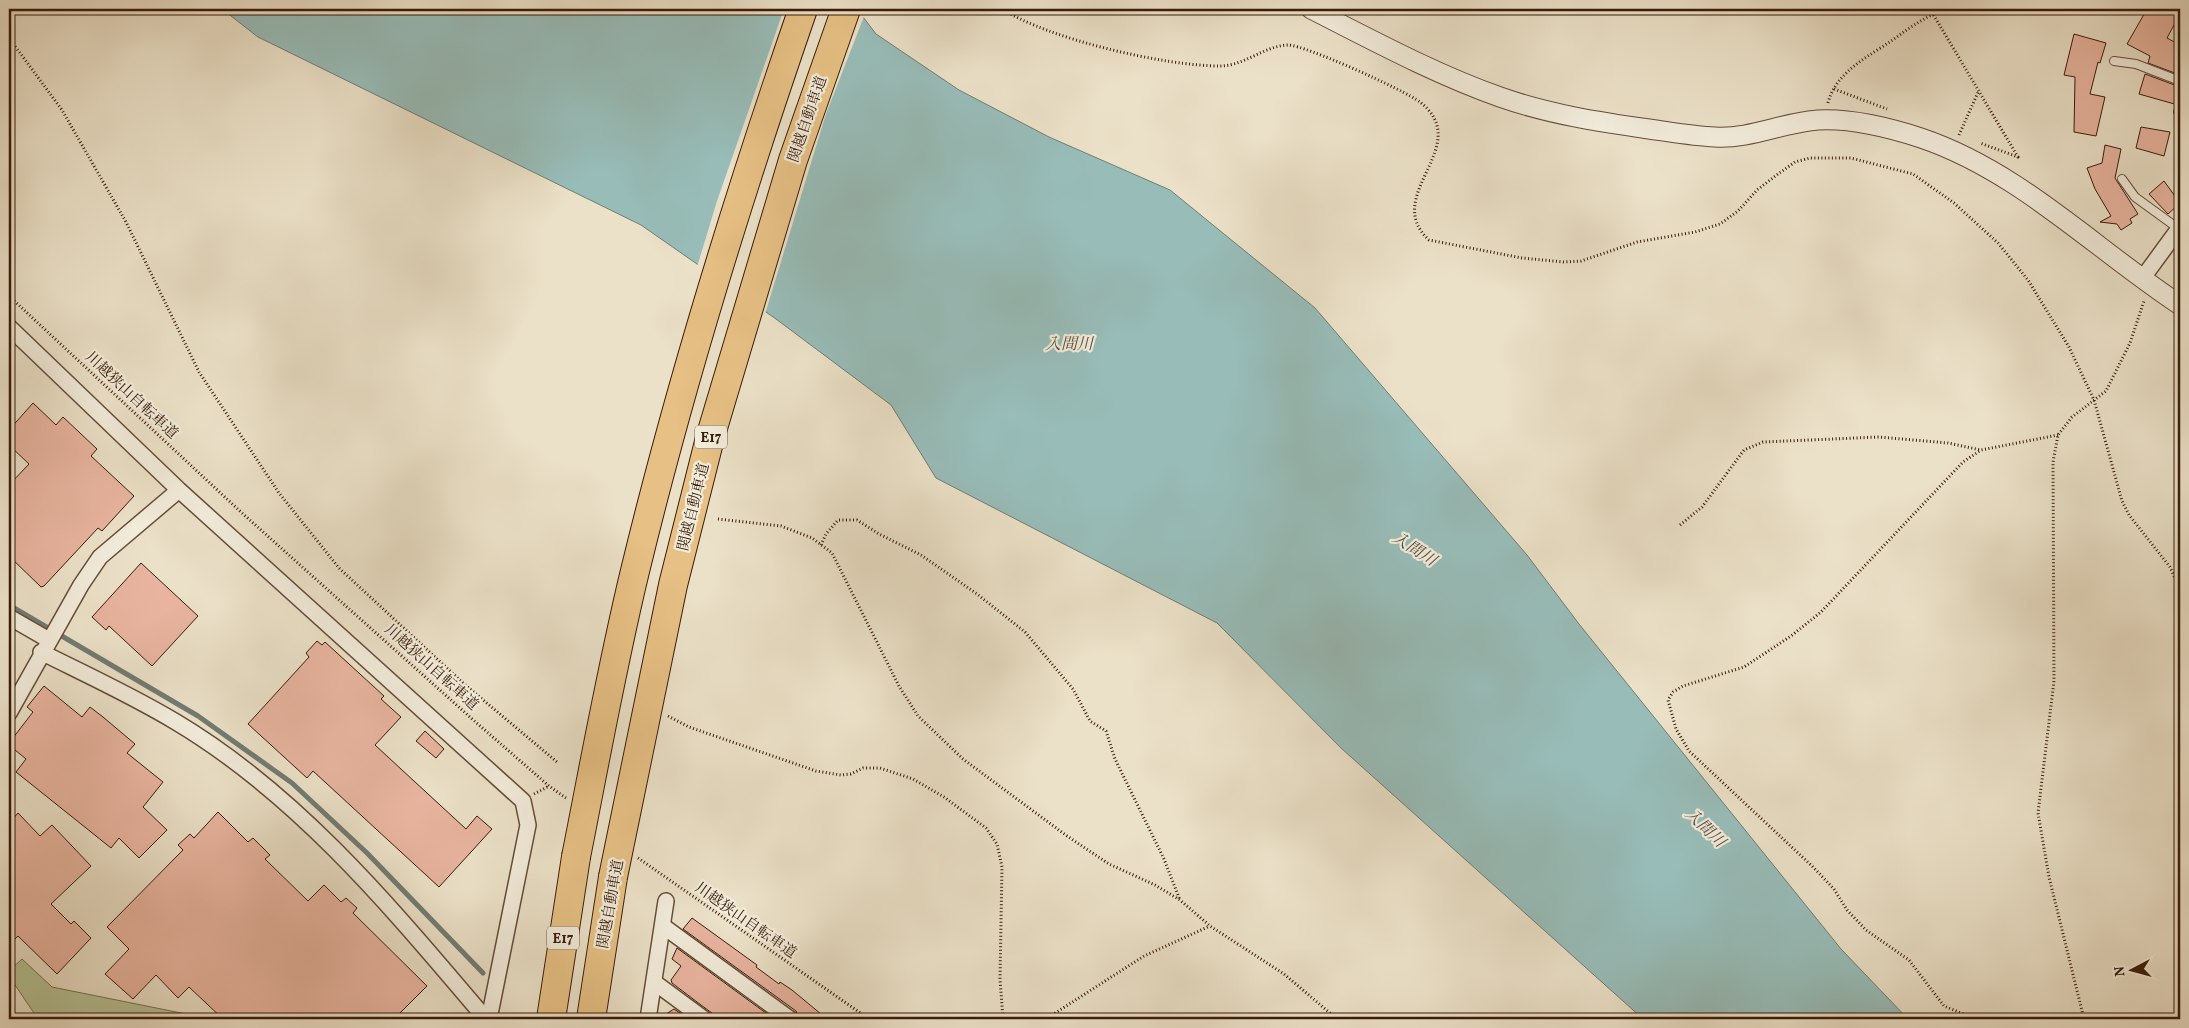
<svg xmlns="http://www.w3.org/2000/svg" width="2189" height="1028" viewBox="0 0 2189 1028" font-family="Vollkorn,'Noto Serif JP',serif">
<rect width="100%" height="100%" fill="#ebe1c8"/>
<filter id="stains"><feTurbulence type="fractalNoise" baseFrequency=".004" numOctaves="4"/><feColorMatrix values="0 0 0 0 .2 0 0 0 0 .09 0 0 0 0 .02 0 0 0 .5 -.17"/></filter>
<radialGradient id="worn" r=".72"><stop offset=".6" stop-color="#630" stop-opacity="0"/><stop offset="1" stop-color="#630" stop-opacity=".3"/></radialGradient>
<path fill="#b6c396" stroke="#786f50" d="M22,959L52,987L201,1017L203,1019H38L9,976V971Z"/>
<path fill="#98bdb9" stroke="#727c73" d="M222,9H857L876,34L959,90L1049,137L1170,190L1315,308L1527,555L1579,624L1841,949L1908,1019H1643L1341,748L1217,623L936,478L891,405L776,319L641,225L258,37Z"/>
<path fill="#ebe1c8" d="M784,9H861L865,14L826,114L765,314L697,267L717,201Z"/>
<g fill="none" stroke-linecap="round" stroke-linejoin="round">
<path stroke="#727c73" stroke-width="5" d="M9,605L198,716L292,783L367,853L483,973"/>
</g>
<path fill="#e8b49f" stroke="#391b09" d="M2147,9H2180V14L2167,38L2180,45V75L2148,63L2150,56L2127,44Z
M2074,34L2106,43L2100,63L2098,62L2090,94L2105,97L2096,136L2074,132L2075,77L2064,75Z
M2145,74L2180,87L2178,105L2139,94Z
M2141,127L2170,132L2164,156L2136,148Z
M2105,145L2121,149L2115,178L2138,214L2130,219L2132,223L2121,230L2117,224L2100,222L2111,216L2095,189L2087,168L2102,163Z
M2164,181L2180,203L2168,214L2149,194Z
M33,403L56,425L63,417L97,449L91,456L134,496L102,531L98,528L44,586L41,587L9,556V485L29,464L9,445V430Z
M141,563L198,616L152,666L109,626L106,630L92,617Z
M317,641L322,645L325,642L384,696L381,699L401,717L375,745L466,829L477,816L492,829L439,887L313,771L307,778L248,724L309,657L306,653Z
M44,686L82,717L90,707L103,717L135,744L127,753L163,782L143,807L167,830L139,858L119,838L111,848L16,772L26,759L9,745V743L33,712L27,707Z
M425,731L444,749L436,758L416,741Z
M218,812L248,842L253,838L270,855L265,859L308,901L324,885L341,902L346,898L357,908L353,913L427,986L394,1019H223L189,987L178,998L156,975L133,999L105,974L129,949L107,927L183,850L178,845L190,834L194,838Z
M18,813L40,836L52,825L91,866L51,904L71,924L74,921L91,938L57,974L18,936L9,945V823Z
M692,918L757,965L756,967L779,984L780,982L792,990L827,1019H799L796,1011L683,929Z
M677,948L774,1019H720L701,1005L672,983L671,980L681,966L672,959Z
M674,1009L689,1019H657H658Z"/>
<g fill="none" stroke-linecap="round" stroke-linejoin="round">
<g stroke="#664c39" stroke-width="10">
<path id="service" d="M2114,61L2136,64L2180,81
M2178,112H2180
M2122,179L2135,197L2179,229"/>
</g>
<g stroke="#664c39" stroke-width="18">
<path id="minor" d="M2142,279L2180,227
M9,327L179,490L523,801L528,825L489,1019
M9,617L49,640
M41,652C87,675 133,696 176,722C300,796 394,911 486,1019
M9,713L81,585L100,557L179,490
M663,926L790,1019
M654,982L704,1019
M648,1019L666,901"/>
</g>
<g stroke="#664c39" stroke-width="21">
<path id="tertiary" d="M1311,9C1372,40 1435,74 1500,97C1548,114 1599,122 1649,129C1671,132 1693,136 1715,137C1747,139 1778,125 1809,121C1845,116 1887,127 1921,138C2019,171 2095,249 2180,305"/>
</g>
<g stroke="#391b09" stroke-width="30">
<path id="motorway" d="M551,1019L576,857
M591,1019L613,877"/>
</g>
<path stroke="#391b09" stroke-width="3" stroke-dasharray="1 2.5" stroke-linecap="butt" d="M1002,9C1049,39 1164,66 1220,66C1244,66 1264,46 1288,45C1305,45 1404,90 1420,102C1476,146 1380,195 1429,240L1522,258L1564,262L1581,261L1637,242L1695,232L1720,224L1738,211L1757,190L1778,174L1795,162L1810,158H1851L1913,174L1954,203L1998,243L2028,280L2069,347L2094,400L2122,501L2129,515L2170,567L2180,590
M1930,9L2018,157L1980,143
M9,38L62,110L126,222L199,372L279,493L339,568L463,683L557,762
M1834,89L1887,109
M1828,103C1836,71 1870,56 1894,39C1912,26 1927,15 1948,9
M1959,135L1979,90
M9,296L242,513L471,718L549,786L566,798
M718,519L781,526L812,538L832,553L899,686L918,716L963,759L1067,836L1109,864L1155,885L1180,900L1210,926L1284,974L1337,1019
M1680,525L1702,507L1744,450L1763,442L1879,437L1948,443L1981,450L2058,435
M821,545L826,534L838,520H857L879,534L921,555L977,594L1025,632L1073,689L1090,721L1106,731L1115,759L1164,859L1180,900
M668,716L689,727L816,771L841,775L851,774L863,768H880L913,779L944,797L986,828L997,844L1002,867L1000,979L1003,1019
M534,794L549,786
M638,858L869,1019
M1335,1016H1395L1422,1019
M1046,1019L1144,956L1210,926
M1976,1019L1944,1006L1909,960L1866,930L1847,910L1834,889L1812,866L1689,751L1676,729L1668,700L1673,692L1683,686L1744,667L1791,636L1821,612L1963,462L1981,450
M2084,1019L2049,877L2038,813L2054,681L2053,462L2058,435L2072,417L2106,391L2130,343L2144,301"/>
<use href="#service" stroke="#f2ecdb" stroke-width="8"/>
<use href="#minor" stroke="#f2ecdb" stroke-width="15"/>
<use href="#tertiary" stroke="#f2ecdb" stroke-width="19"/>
<use href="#motorway" stroke="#e6c084" stroke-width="28"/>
<g stroke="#391b09" stroke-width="30" stroke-linecap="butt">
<path id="motorway-bridge" d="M576,857C595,761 612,666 635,571C681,381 739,194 803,9
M613,877L673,585L710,438L793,160L846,9"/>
</g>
<use href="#motorway-bridge" stroke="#e6c084" stroke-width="28"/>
</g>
<g text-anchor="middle" stroke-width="4.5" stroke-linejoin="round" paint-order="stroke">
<g fill="#f2ecdb" stroke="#705a48" stroke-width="1">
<rect x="695" y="425.5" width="32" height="23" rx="4"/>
<rect x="547" y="926.5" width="32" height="23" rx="4"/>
</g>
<g font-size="14" font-weight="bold" fill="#391b09">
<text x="711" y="442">E17</text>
<text x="563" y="943">E17</text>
</g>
<g font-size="15" fill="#391b09" stroke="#f2ecdb">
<text transform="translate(807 119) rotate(-71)" y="5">関越自動車道</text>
<text transform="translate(132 395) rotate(43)" y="5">川越狭山自転車道</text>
<text transform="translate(693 507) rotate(-76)" y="5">関越自動車道</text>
<text transform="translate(432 667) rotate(42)" y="5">川越狭山自転車道</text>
<text transform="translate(610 904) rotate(-80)" y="5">関越自動車道</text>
<text transform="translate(746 920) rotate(35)" y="5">川越狭山自転車道</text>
</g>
<g font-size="16" font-style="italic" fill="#564c3e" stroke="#f2ecdb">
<text x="1069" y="349">入間川</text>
<text transform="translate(1415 548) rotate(33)" y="6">入間川</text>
<text transform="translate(1706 827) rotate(44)" y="6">入間川</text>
</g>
</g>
<rect width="2189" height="1028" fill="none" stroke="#ebe1c8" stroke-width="30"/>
<rect x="10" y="10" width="2169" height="1008" fill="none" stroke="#391b09" stroke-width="2.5"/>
<rect x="15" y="15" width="2159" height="998" fill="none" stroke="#391b09"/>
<g transform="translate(2132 970) rotate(264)" stroke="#f2ecdb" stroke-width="4" paint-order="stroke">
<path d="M0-4L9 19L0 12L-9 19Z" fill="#391b09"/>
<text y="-8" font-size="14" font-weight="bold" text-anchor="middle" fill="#391b09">N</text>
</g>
<rect width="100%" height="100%" filter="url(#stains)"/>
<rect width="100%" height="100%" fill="url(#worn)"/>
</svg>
